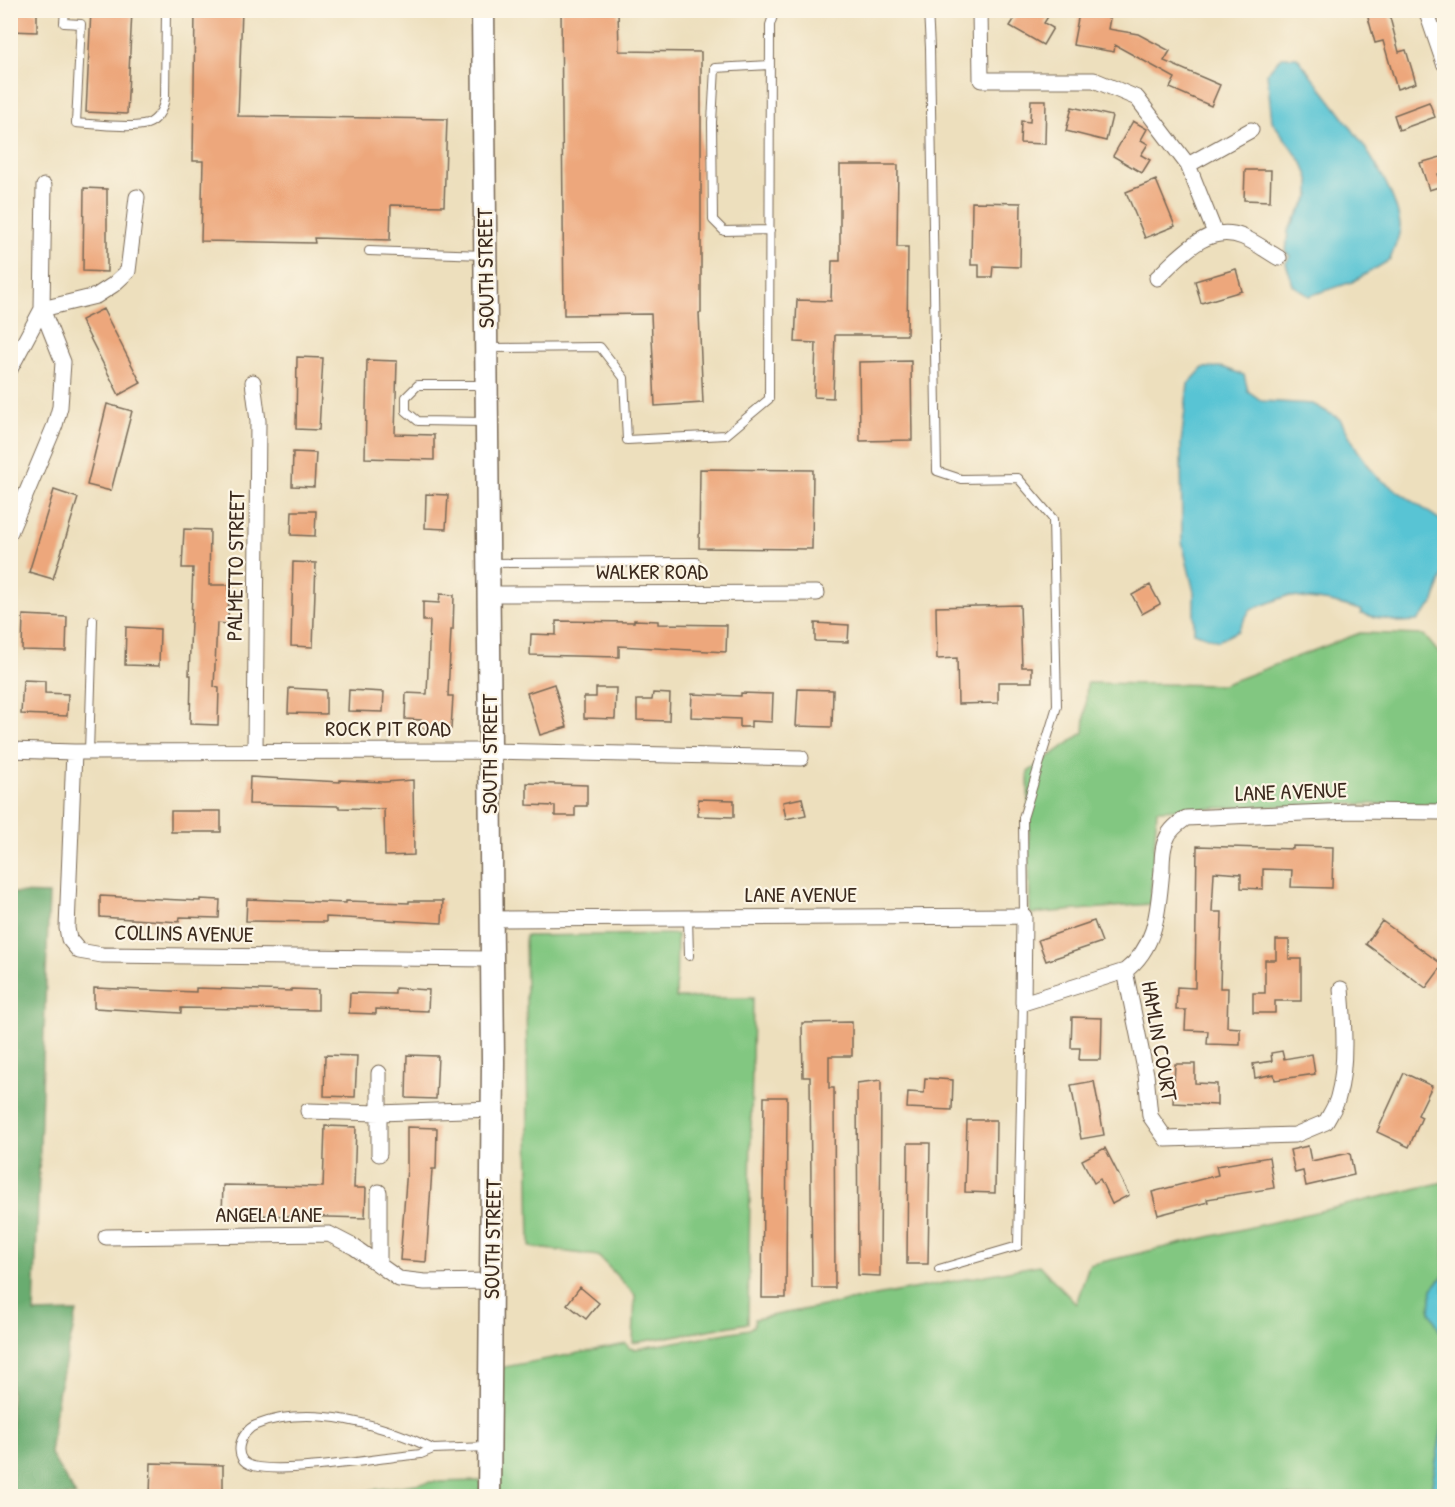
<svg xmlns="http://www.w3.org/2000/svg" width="1455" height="1507" viewBox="0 0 1455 1507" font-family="'Patrick Hand',sans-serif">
<rect width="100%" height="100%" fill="#fcf5e5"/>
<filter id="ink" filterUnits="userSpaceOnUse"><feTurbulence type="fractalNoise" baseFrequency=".0167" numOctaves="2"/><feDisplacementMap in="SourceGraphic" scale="12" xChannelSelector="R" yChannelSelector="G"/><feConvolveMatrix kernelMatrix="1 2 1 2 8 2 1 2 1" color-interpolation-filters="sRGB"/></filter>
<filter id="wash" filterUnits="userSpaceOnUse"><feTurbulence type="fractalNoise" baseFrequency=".008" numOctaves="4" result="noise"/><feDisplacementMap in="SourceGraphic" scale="24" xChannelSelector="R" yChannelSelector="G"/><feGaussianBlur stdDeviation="1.35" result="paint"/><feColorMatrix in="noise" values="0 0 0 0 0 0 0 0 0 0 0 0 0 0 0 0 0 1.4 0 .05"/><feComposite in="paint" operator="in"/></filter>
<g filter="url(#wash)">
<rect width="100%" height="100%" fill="#eddfbd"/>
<path fill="#82c781" stroke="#5e7850" stroke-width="1.5" d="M1360,633L1424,635L1438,652L1444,656V804H1350L1157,810L1150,904L1030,914L1028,772L1084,732L1087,683L1222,685Z
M677,934L676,998H753L748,1323L633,1343L635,1295L598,1256L530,1247L525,936Z
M1444,1182V1275L1432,1289L1430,1310L1444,1340V1417L1430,1496H498L499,1368L626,1344L629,1348L635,1349L749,1329L754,1325L755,1319L1039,1265L1076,1304L1089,1265Z
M481,1481V1496H330L430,1482Z"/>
<path fill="#69ac6f" stroke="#526b46" stroke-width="1.5" d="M11,893L49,894L34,1313L77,1312L59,1389L50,1453L76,1496H11Z"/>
<path fill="#59c4d4" stroke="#4a7779" stroke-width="1.5" d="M1281,57H1297C1328,99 1394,173 1400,225C1401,235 1393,250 1390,260L1352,282L1309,296L1293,285L1286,263L1290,256L1286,253L1288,231L1310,195V182L1304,165L1272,121L1267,73Z
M1222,367L1244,375L1248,391L1262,401L1313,404L1340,419L1358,451L1377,477L1443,522L1444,571L1433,604L1417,621L1398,622L1361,614V610L1331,602L1287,596L1250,610L1238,631L1218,641L1194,632V592L1182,542L1181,443L1188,384L1203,368Z
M1444,1275V1340L1430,1311L1432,1289Z
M1444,1417V1496H1430Z"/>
<g id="blocks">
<path fill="#eda77b" d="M91,10H132L127,114L86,112Z
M195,10H242L238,116L447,119L444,206L391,205L390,240L314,238L315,243L201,241L203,161H193Z
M561,10H618L619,51L701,52V313H699L703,403L655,406L651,314L564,315Z
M1020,10H1042L1049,15L1044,23L1053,28L1043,45L1010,26Z
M1366,10H1388L1399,52L1406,50L1416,83L1397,89L1383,41L1375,43Z
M10,11L37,12V32L10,31Z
M1079,13L1110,18L1108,29L1138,34L1170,51L1164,61L1220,85L1211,106L1170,88L1175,78L1115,45L1114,52L1073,45Z
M1031,100H1046L1045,144L1020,143L1021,121L1030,122Z
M1429,102L1435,117L1399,130L1394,115Z
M1072,107L1112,116L1106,141L1066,131Z
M1133,121L1147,129L1141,140L1148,144L1141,155L1150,160L1142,173L1113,156Z
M1444,156V172L1438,174L1442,186L1429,190L1420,163Z
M840,165H898L897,247H908L907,335H835L833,398L814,397L816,343L795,342L797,300L831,301L832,261H840Z
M1245,170H1271L1270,201L1244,200Z
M1156,180L1175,226L1145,238L1126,192Z
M84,188L107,189V272L83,271Z
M972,202L1021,203L1020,267L993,266L992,277H979V265H971Z
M1236,269L1242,291L1201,303L1195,281Z
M103,309L141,383L119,395L81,320Z
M297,357L323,358L319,430L296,429Z
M367,360L397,361L395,434L434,435V460L365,458Z
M911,361L912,440L860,441L859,362Z
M107,404L132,411L111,491L87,485Z
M293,452L316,453L314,487L292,486Z
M700,469L813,470L812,549L699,548Z
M54,490L78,498L53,579L29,572Z
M426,494L448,495L446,529L425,528Z
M292,511H316L315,536L291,535Z
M184,529L210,530L209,585H229L228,624L217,623L214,687L219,688L218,725L190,724L191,675H189L193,568H182Z
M293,562L316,563L313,647L291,646Z
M1150,585L1160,604L1142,614L1132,595Z
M440,594L454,595L453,630H451L448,696H453L451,729L420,728L421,720L405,719L406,693L427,694L430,621H423V602L439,603Z
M1020,605L1022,667H1032V682H998V703L958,704L957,658L937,659L936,607Z
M23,615L67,617L66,651L22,650Z
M634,620L658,621V624L727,625L726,652L619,646V657L530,655L531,634L556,635V621L634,622Z
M815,623L849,625L848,642L815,641Z
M126,627L160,629L159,666L125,665Z
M23,680L45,681V693L68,694L67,716L21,714Z
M554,684L567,727L540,735L527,693Z
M289,688L326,690V714L288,713Z
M596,688H616L615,719L584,718V697H596Z
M798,689L833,690L832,727L796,726Z
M349,690L384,692L383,712L348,711Z
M653,693L670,694L669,721L637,720V700H652Z
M741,693L773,694L772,722L751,721V727H740V719L691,717L692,694L741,696Z
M250,777L340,782V780L384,782L413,780L414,855L385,856L384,809L339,808V806L249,804Z
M527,783L587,785V806H575V816H555V806L527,805Z
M802,798L806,815L786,819L783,802Z
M698,799L734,800V817L698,816Z
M171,811H221V832H171Z
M1197,846L1293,849V846L1333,847L1332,888L1291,887L1292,870L1263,869V889L1241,888V874L1214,872L1212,912H1222L1220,988H1228L1227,1027L1240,1028V1045L1207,1044L1208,1031L1185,1030L1186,1010H1176L1177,987L1195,988Z
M100,896L200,901V899L220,900L219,918L180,917L179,922L100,917Z
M247,899L346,903V901L409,903V901H443L442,923L326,917V922L246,921Z
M1094,921L1102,942L1046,961L1038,940Z
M1382,921L1443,965L1426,988L1366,944Z
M1276,940H1289V959H1301V1001H1275V1013H1253V993H1265V960H1276Z
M94,988L196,992V988L291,991V989L318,990V1010L181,1008V1013L94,1008Z
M395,988L429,990L428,1011L376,1009V1014L349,1013L350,993L395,994Z
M1072,1017L1102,1018L1101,1060H1079L1080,1048H1071Z
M852,1022V1056H829V1088H834L835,1288H812L810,1077H803L802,1023Z
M1282,1051L1284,1059L1312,1054L1315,1074L1275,1080L1274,1074L1255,1078L1253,1064L1272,1061L1271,1053Z
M325,1055L357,1056L355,1097L324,1096Z
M407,1055L438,1056L436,1099L406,1098Z
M1175,1064H1195V1083L1217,1084V1105L1173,1103Z
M1404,1073L1432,1086L1418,1115L1422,1117L1409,1147L1377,1132Z
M925,1078L953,1080L952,1110L907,1108L908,1092L924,1093Z
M881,1080L880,1276L858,1275L857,1083Z
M1094,1081L1104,1135L1081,1139L1071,1085Z
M764,1097H787L786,1298H762Z
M967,1120H996L995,1193L965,1192Z
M325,1126L356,1127L354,1188H366L365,1218L222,1214L223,1185L323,1187Z
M407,1127L437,1128L436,1169H432L426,1262L400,1260L407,1168Z
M908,1143H930L928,1264H907Z
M1308,1146L1311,1161L1350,1153L1354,1175L1306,1186L1303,1171L1295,1173L1290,1150Z
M1105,1148L1129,1195L1112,1204L1100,1179L1094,1183L1082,1160Z
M1269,1157L1274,1188L1207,1199L1208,1202L1158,1215L1152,1192L1218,1175L1216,1166Z
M580,1287L599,1303L586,1319L567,1304Z
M151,1463L223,1465V1497L150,1496Z"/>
</g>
</g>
<g filter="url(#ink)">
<use href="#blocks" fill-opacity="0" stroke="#796956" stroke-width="1.5"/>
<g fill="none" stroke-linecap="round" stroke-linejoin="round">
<g stroke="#796956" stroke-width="10">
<path id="lane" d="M65,10L64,23L81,24L76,123C93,124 132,129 147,124C158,120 163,109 165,98L166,10
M928,10L930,48L937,471L961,479L1018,478L1053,519L1057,706L1023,818L1024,916
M770,230L724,231L713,220L712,122L715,68L770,65
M369,251L484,255
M490,348L600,347L624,378L627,440L726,435L769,399L770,25L775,10
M484,385H418L406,397V411L418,421L485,422
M489,563L696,562
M89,752L93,620
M688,917L689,956
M939,1269L1018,1246L1023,1003
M433,1449C384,1424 309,1404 256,1425C240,1431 230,1460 253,1466C270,1470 290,1468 307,1467C345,1464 383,1458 421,1454L433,1449L488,1447"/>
</g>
<g stroke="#796956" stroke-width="17">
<path id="street" d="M980,10L981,80H1094L1137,98L1188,165L1215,233
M1426,10L1444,63
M1188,165L1251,130
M1157,278C1180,256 1208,222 1243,237C1255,242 1267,251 1279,258
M10,369L42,309L96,296L113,285L128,271L137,197
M253,382L258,421L255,751
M10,532L55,425L60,407L63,362L42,309L44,186
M488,594L817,593
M10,750L74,752L489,751L801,758
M74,752L67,928L69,939L79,951L102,955L491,959
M491,919L1024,916L1023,1003L1125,971C1158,946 1158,907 1162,870C1162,859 1162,847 1167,838C1170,829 1179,823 1186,818L1350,811L1444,812
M1125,971L1146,1074L1150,1116L1166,1139L1295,1135L1326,1122C1330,1114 1336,1106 1338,1097C1347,1065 1344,1022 1341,989
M379,1073V1154
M308,1111L379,1113L493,1109
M379,1192V1265
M106,1237L329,1234L354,1247L399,1279L425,1282L491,1281"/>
</g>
<g stroke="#796956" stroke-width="25">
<path id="secondary" d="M483,10L493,1062L489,1496"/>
</g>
<use href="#lane" stroke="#fff" stroke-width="8"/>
<use href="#street" stroke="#fff" stroke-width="15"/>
<use href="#secondary" stroke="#fff" stroke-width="22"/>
</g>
</g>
<g text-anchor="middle" stroke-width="4.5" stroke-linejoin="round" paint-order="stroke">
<g font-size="22" fill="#3b2a1e" stroke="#fcf5e5">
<text transform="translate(485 268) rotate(-91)" y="8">SOUTH STREET</text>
<text transform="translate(235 566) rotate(-89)" y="8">PALMETTO STREET</text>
<text x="652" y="579">WALKER ROAD</text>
<text x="388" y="736">ROCK PIT ROAD</text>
<text transform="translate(489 754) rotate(-90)" y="8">SOUTH STREET</text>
<text transform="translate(1291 791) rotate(-2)" y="8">LANE AVENUE</text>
<text x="801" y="902">LANE AVENUE</text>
<text transform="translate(184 933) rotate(1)" y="8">COLLINS AVENUE</text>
<text transform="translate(1160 1041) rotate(80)" y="8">HAMLIN COURT</text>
<text x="269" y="1222">ANGELA LANE</text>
<text transform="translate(492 1239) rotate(-89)" y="8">SOUTH STREET</text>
</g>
</g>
<rect width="1455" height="1507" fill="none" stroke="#fcf5e5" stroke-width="36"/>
</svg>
